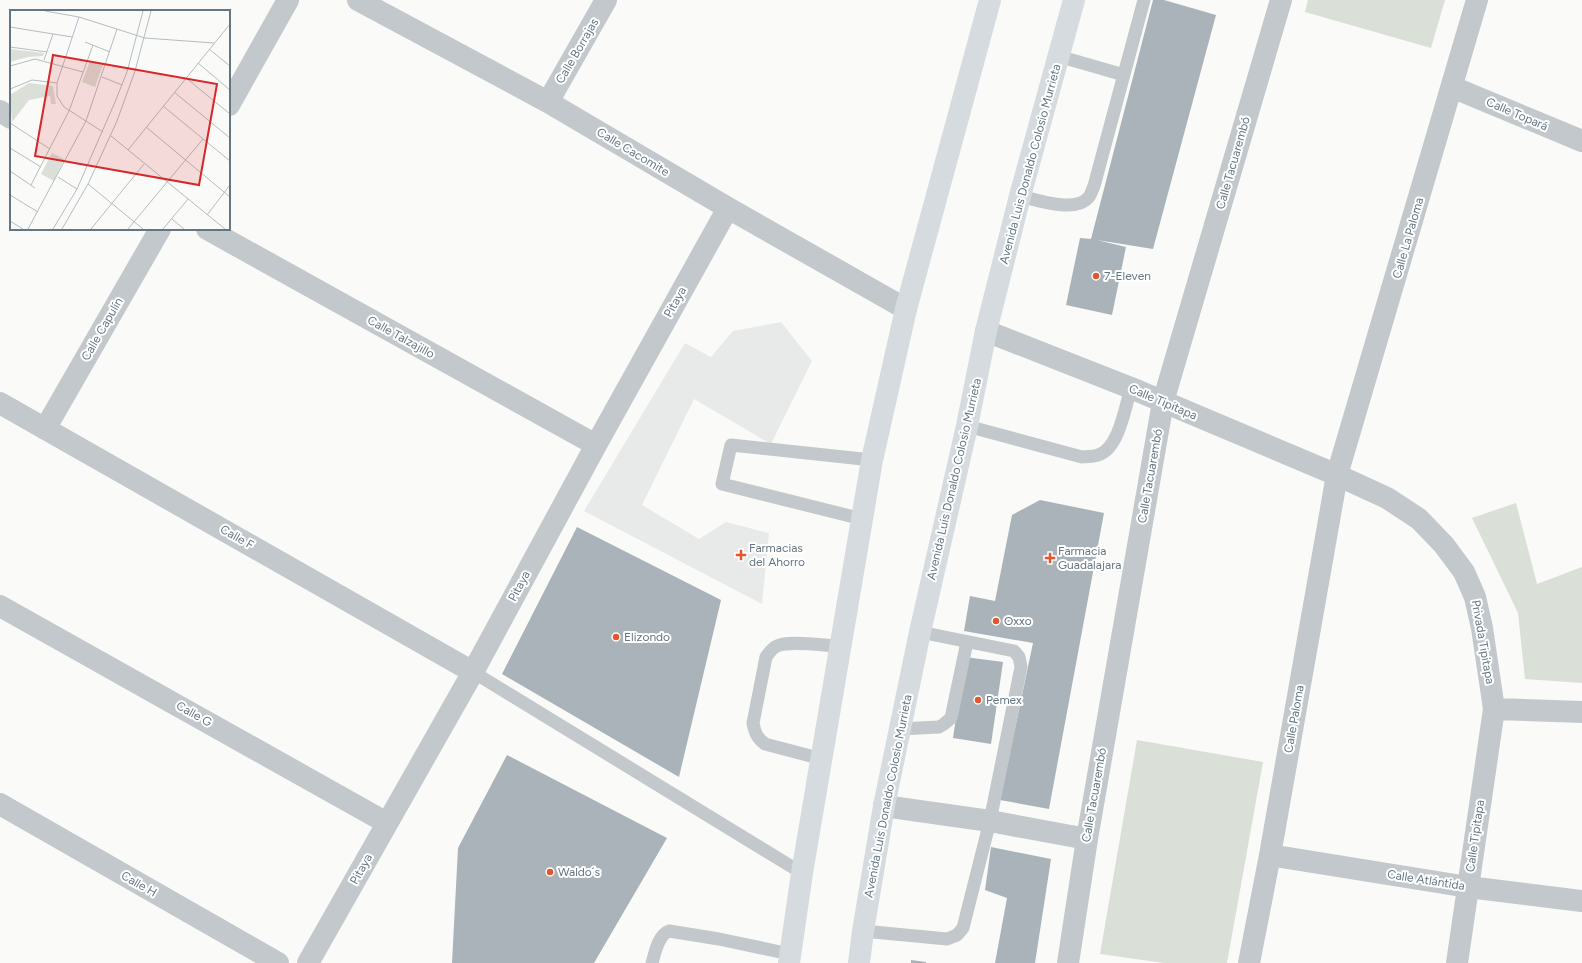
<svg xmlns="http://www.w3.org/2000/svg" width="1582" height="963" viewBox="0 0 1582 963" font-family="Figtree,sans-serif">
<rect width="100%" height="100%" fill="#fafaf8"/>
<path fill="#e8e9e9" d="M781,322L812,361L771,444L694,399L642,505L699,539L726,522L769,533L762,604L584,511L685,343L711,357L733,331Z"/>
<path fill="#dadfd7" d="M1308,0H1445L1431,48L1305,12Z
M1516,503L1537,584L1582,567V683L1525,679L1518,613L1472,518Z
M1137,740L1263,762L1227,963H1164L1100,954Z"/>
<path fill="#aab3b9" d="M1153,0H1164L1216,15L1153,249L1097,240L1126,247L1112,315L1066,305L1080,238L1091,239Z
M1040,500L1104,513L1049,809L1000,800L1033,643L964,631L970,596L995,601L1012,515Z
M577,527L721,600L679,777L502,674Z
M965,657L1003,662L991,744L953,738Z
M507,755L667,838L594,963H452L458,848Z
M991,847L1051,859L1035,963H995L1007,898L985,890Z
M911,960L926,962V963H911Z"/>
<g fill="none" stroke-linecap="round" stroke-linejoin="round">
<path stroke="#c3c8cc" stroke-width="13" d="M1058,56L1124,75
M1020,196C1037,200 1075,213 1088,198C1091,195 1092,190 1094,186L1144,0
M967,426L1082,457C1087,456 1093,457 1098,455C1119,449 1125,407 1131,388
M862,519L722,484L731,445L872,460
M473,672L802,873
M900,729L939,727L944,724L951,718L967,642
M822,759L765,744C757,738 755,733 753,723L766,657C769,653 772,648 777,646C789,640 827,646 841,646
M863,931L947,939L957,935L963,928L990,821L1021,667L1019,657L1014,651L920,632
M652,963C655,953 658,935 669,931L719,939L790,954"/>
<path stroke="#c3c8cc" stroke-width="22" d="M358,0L548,102L728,208L906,309
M1452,87L1582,141
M548,102L606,0
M229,105L288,0
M0,111L11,118
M207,229L596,445
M986,331L1131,388L1337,475L1387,498L1419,519L1444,545L1464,572L1475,597L1482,628L1494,709L1457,963
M0,403L473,672
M45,429L160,229
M0,606L387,823
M1494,709L1582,712
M0,804L278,963
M884,806L990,821L1087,839
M1270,855L1468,887L1582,901
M308,963L473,672L596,445L728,208
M1068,963L1087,839L1163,402L1281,0
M1249,963L1270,855L1337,475L1477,0"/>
<path stroke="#d6dbdf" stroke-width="22" d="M789,963L802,873L872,460L906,309L990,0
M859,963L863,931L884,806L920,632L967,426L986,331L1020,196L1074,0"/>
</g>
<g fill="#e4572e" stroke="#fff" stroke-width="1.5">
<circle cx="1096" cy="276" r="4"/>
<path d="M739 549h4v4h4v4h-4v4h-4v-4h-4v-4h4z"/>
<path d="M1048 552h4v4h4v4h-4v4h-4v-4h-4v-4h4z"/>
<circle cx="996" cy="621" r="4"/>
<circle cx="616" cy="637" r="4"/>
<circle cx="978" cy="700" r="4"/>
<circle cx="550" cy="872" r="4"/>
</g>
<g text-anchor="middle" stroke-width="4" stroke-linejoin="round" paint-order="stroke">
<g font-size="12" fill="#657683" stroke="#fff">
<text transform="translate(577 51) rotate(-60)" y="4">Calle Borrajas</text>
<text transform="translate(1517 114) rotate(23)" y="4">Calle Topará</text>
<text transform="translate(633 152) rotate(31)" y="4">Calle Cacomite</text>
<text transform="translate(1233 163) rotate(-74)" y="4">Calle Tacuarembó</text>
<text transform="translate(1030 164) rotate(-75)" y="4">Avenida Luis Donaldo Colosio Murrieta</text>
<text transform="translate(1408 238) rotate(-74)" y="4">Calle La Paloma</text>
<text transform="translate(675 302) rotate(-61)" y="4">Pitaya</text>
<text transform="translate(102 329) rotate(-60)" y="4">Calle Capulín</text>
<text transform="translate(401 337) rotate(29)" y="4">Calle Talzajillo</text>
<text transform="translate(1163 402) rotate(23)" y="4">Calle Tipitapa</text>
<text transform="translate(1150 476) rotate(-80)" y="4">Calle Tacuarembó</text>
<text transform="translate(954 479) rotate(-77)" y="4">Avenida Luis Donaldo Colosio Murrieta</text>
<text transform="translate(237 537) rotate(30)" y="4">Calle F</text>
<text transform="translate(519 586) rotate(-62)" y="4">Pitaya</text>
<text transform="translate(1483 642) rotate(80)" y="4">Privada Tipitapa</text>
<text transform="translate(194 714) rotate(29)" y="4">Calle G</text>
<text transform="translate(1294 719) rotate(-80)" y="4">Calle Paloma</text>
<text transform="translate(1094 795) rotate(-80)" y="4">Calle Tacuarembó</text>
<text transform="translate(888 796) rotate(-79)" y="4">Avenida Luis Donaldo Colosio Murrieta</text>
<text transform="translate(1475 836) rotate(-82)" y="4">Calle Tipitapa</text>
<text transform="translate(361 869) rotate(-61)" y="4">Pitaya</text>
<text transform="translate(1426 880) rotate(9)" y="4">Calle Atlántida</text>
<text transform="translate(139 884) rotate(30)" y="4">Calle H</text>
</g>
<g font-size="12" fill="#657683" stroke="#fff" text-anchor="start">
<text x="1104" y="280">7-Eleven</text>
<text x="749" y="552">Farmacias<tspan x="749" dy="14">del Ahorro</tspan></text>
<text x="1058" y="555">Farmacia<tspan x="1058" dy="14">Guadalajara</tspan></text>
<text x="1004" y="625">Oxxo</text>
<text x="624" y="641">Elizondo</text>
<text x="986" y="704">Pemex</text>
<text x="558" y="876">Waldo´s</text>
</g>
</g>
<g transform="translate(10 10)">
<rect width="220" height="220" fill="#fafaf8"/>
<path d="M0,39L34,43L33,46L18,47L0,52ZM80,51L93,55L85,77L72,72ZM19,73L43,76L46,94H41L40,86L19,90L2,112L0,85ZM42,143L54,149L44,171L31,164Z" fill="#dadfd7"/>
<path fill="none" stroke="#b5bdc2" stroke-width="1" d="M35,1L69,7L135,28L204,33M69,7L47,73V86L54,97L93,122M0,17L62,27M75,32L100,42M0,37L37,42M199,39L220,56M34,50L43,24M188,53L220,80M0,56L25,49L73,62M92,67L112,75M176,68L220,104M0,79L22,70L47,73M164,82L220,128M153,96L220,151M0,113L40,139M136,117L220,187M101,126L215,219M0,138L31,157M118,140L220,14M0,161L25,178M48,167L67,179M78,174L133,219M21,175L59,101L83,35M0,185L28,202M197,205L220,175M162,209L174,219M0,211L13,219M18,219L76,111L107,19M43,219L67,179L105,92L117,62L133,1M52,219L78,174L107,111L125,61L141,1M81,219L134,154M118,219L193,129M153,219L178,189"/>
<path fill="#d62828" fill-opacity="0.15" stroke="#d62828" stroke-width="2" d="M43,45L207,74L189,175L25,146Z"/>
<rect width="220" height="220" fill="none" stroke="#657683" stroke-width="2"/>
</g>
</svg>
